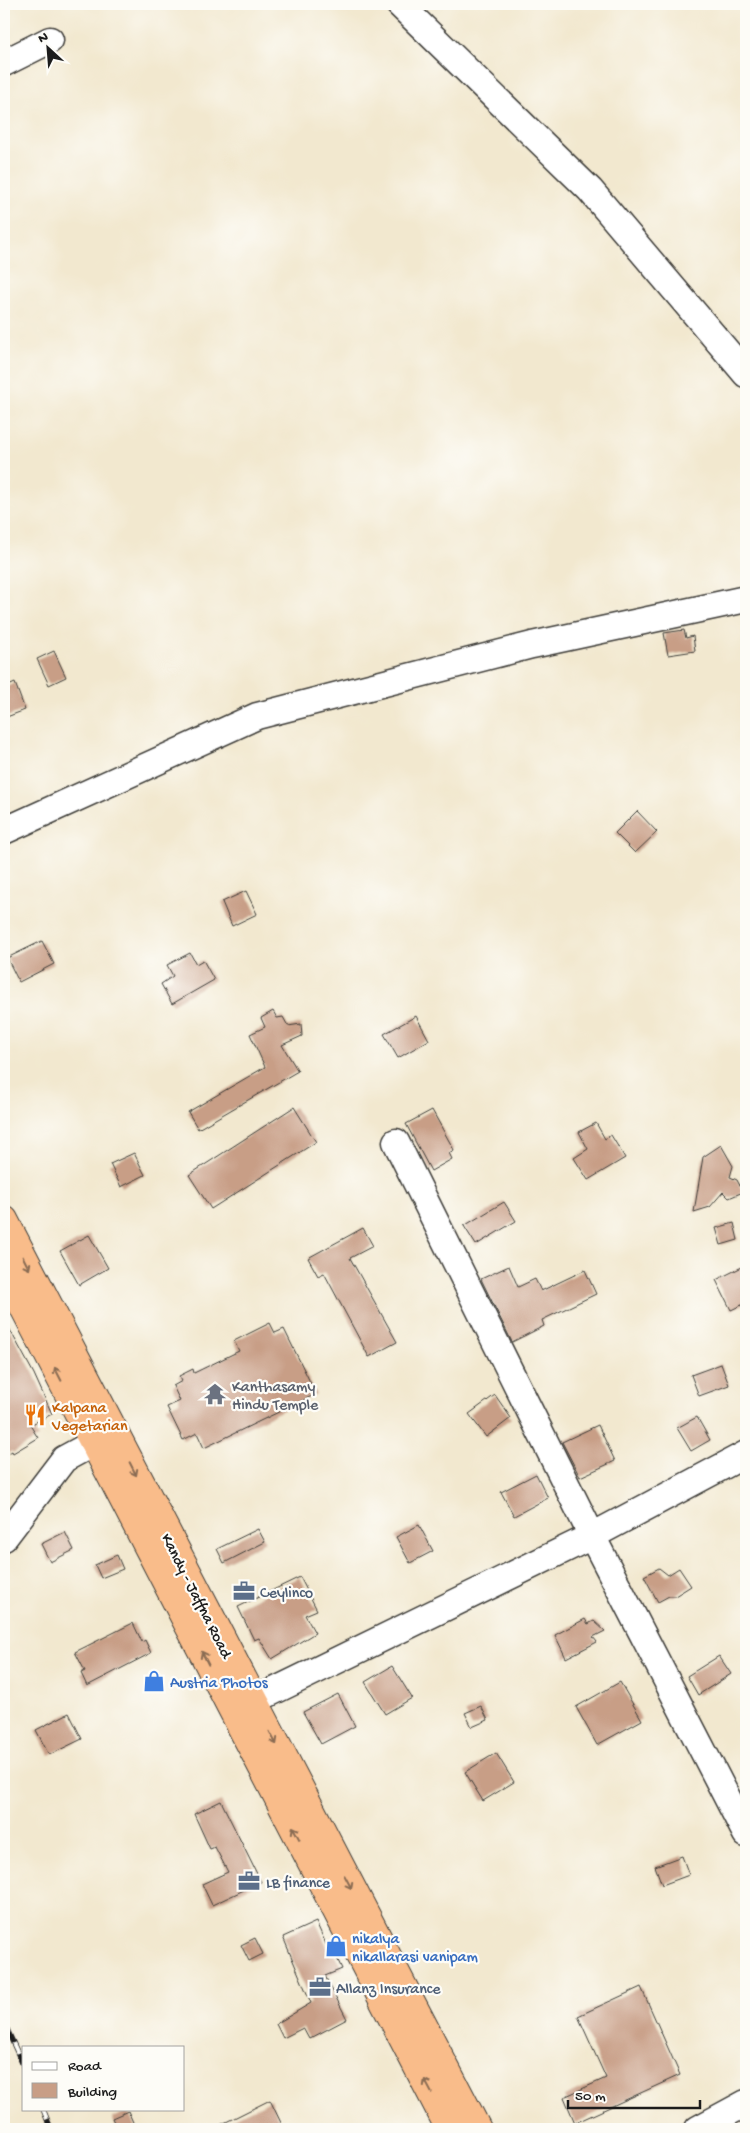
<svg xmlns="http://www.w3.org/2000/svg" width="750" height="2133" viewBox="0 0 750 2133" font-family="'Gochi Hand',sans-serif">
<rect width="100%" height="100%" fill="#fdfcf7"/>
<filter id="ink" filterUnits="userSpaceOnUse"><feTurbulence type="fractalNoise" baseFrequency=".02" numOctaves="2"/><feDisplacementMap in="SourceGraphic" scale="10" xChannelSelector="R" yChannelSelector="G"/><feConvolveMatrix kernelMatrix="1 2 1 2 8 2 1 2 1" color-interpolation-filters="sRGB"/></filter>
<filter id="wash" filterUnits="userSpaceOnUse"><feTurbulence type="fractalNoise" baseFrequency=".0096" numOctaves="4" result="noise"/><feDisplacementMap in="SourceGraphic" scale="20" xChannelSelector="R" yChannelSelector="G"/><feGaussianBlur stdDeviation="1.12" result="paint"/><feColorMatrix in="noise" values="0 0 0 0 0 0 0 0 0 0 0 0 0 0 0 0 0 1.4 0 .05"/><feComposite in="paint" operator="in"/></filter>
<g filter="url(#wash)">
<rect width="100%" height="100%" fill="#f2e8cf"/>
<g id="blocks">
<path fill="#c89e86" d="M684,630L686,638L693,636L695,651L668,655L664,633Z
M54,651L66,677L49,685L37,659Z
M15,683L25,710L4,718V688Z
M637,811L657,832L635,853L615,833Z
M246,891L257,914L232,926L222,902Z
M42,941L54,964L19,982L7,958Z
M190,953L196,964L203,960L214,980L172,1004L161,984L173,976L167,965Z
M273,1011L277,1018L283,1017L288,1026L301,1024L302,1036L282,1045L298,1071L198,1129L188,1112L265,1067L250,1034L265,1027L261,1018Z
M416,1016L429,1040L398,1058L384,1034Z
M294,1107L316,1142L211,1209L189,1175Z
M432,1110L454,1150L449,1153L452,1159L431,1171L406,1124Z
M596,1123L605,1139L611,1135L625,1158L588,1180L574,1158L588,1149L579,1132Z
M721,1145L733,1166L730,1177L737,1180L743,1192L729,1198L723,1192L710,1207L694,1212L703,1157Z
M134,1153L145,1175L121,1187L110,1164Z
M504,1202L516,1221L476,1245L464,1226Z
M734,1223L738,1240L721,1245L716,1228Z
M363,1228L373,1246L350,1258L397,1342L369,1357L324,1273L318,1276L308,1258Z
M89,1235L108,1268L79,1285L60,1251Z
M746,1265V1303L731,1310L716,1280Z
M509,1266L518,1287L535,1279L541,1291L585,1270L596,1294L542,1320L544,1326L512,1342L481,1279Z
M4,1319L34,1374L52,1414L30,1425L38,1438L13,1453L12,1451L4,1456Z
M270,1323L275,1333L284,1329L316,1394L204,1448L197,1433L183,1440L167,1407L180,1401L173,1386L182,1381L179,1376L193,1369L194,1373L239,1351L234,1341Z
M721,1364L729,1385L699,1396L691,1375Z
M495,1395L511,1418L486,1437L469,1414Z
M697,1417L710,1440L691,1451L677,1428Z
M598,1425L615,1461L580,1477L562,1442Z
M536,1474L548,1498L514,1516L501,1492Z
M419,1525L433,1551L410,1563L396,1537Z
M258,1529L265,1542L224,1563L217,1549Z
M65,1532L74,1550L50,1562L41,1544Z
M117,1555L123,1569L101,1578L95,1565Z
M659,1568L668,1575L679,1568L691,1586L675,1596H669L658,1602L644,1576Z
M300,1577L317,1610L305,1615L315,1633L272,1659L259,1638L254,1640L238,1607Z
M585,1619L588,1624L594,1621L605,1631L593,1637L597,1642L566,1658L555,1635Z
M133,1623L142,1642L145,1640L151,1653L87,1686L81,1673L85,1671L75,1652Z
M719,1656L731,1674L698,1695L687,1676Z
M392,1666L412,1698L385,1714L365,1682Z
M620,1682L642,1720L597,1745L576,1707Z
M338,1694L355,1726L321,1744L303,1712Z
M481,1706L488,1720L472,1727L465,1713Z
M69,1713L82,1739L49,1755L36,1730Z
M496,1753L514,1782L483,1801L465,1772Z
M221,1801L261,1882L212,1905L202,1884L228,1872L215,1847L210,1849L194,1814Z
M682,1856L689,1875L662,1885L655,1866Z
M316,1922L331,1955L335,1954L342,1969L325,1976L347,2019L309,2039L303,2028L283,2038L276,2024L311,2003L283,1937Z
M255,1938L263,1954L249,1961L241,1945Z
M641,1987L680,2075L575,2123L564,2097L606,2078L578,2016Z
M270,2100L284,2129H212Z
M128,2111L136,2129H117L112,2118Z"/>
</g>
</g>
<g filter="url(#ink)">
<use href="#blocks" fill-opacity="0" stroke="#3c3b37" stroke-width="1"/>
<g fill="none" stroke-linecap="round" stroke-linejoin="round">
<g stroke="#3c3b37" stroke-width="29">
<path id="minor" d="M399,4L590,190L746,374
M4,63L50,40
M4,831L257,716L532,645L746,599
M396,1142L592,1536L746,1834
M4,1538L64,1459L112,1433
M235,1710L592,1536L746,1454
M698,2129L746,2103"/>
</g>
<g stroke="#3c3b37" stroke-width="30">
<path id="highway" d="M4,1220L477,2129
M4,1269L450,2129"/>
</g>
<use href="#minor" stroke="#fff" stroke-width="26"/>
<use href="#highway" stroke="#f9bc8a" stroke-width="28"/>
<g stroke="#1c1c1c" stroke-width="5.5">
<path id="rail" d="M4,2023L24,2067
M43,2109L51,2129"/>
</g>
<use href="#rail" stroke="#fdfcf7" stroke-width="4" stroke-dasharray="11" stroke-linecap="butt"/>
</g>
<defs><path id="oneway-shaft" d="M-6 0H5M1.5-3L5.5 0L1.5 3" fill="none" stroke-width="1.6" stroke-linecap="round" stroke-linejoin="round" transform="scale(1.25)"/></defs>
<g stroke="#8a6c53">
<use href="#oneway-shaft" transform="translate(26 1263) rotate(63)"/>
<use href="#oneway-shaft" transform="translate(58 1374) rotate(-117)"/>
<use href="#oneway-shaft" transform="translate(133 1469) rotate(63)"/>
<use href="#oneway-shaft" transform="translate(205 1658) rotate(-117)"/>
<use href="#oneway-shaft" transform="translate(273 1738) rotate(62)"/>
<use href="#oneway-shaft" transform="translate(296 1833) rotate(-118)"/>
<use href="#oneway-shaft" transform="translate(348 1882) rotate(62)"/>
<use href="#oneway-shaft" transform="translate(428 2086) rotate(-118)"/>
</g>
</g>
<defs>
<g id="temple-bare" transform="scale(1.725)"><path d="M0-6L5-2H3V0L6.5 2.5H4V6H1.5V3h-3V6H-4V2.5H-6.5L-3 0V-2H-5Z" fill="#6b7280" stroke="#fdfcf7" stroke-width="2.5" paint-order="stroke"/></g>
<g id="restaurant-bare" transform="scale(1.725)"><path d="M-5-6h1v4h1v-4h1v4h1v-4h1v5L-1.5 .5V6h-2V.5L-5-1ZM5-6V6H3V1.5H1.5Q1.5-4 5-6Z" fill="#e8710a" stroke="#fdfcf7" stroke-width="2.5" paint-order="stroke"/></g>
<g id="office-bare" transform="scale(1.725)"><path d="M-6-3h4V-5.5h4V-3h4V5H-6ZM-1-4.5V-3h2v-1.5ZM-6 0V1H6V0Z" fill="#5c6f8a" stroke="#fdfcf7" stroke-width="2.5" paint-order="stroke"/></g>
<g id="shop-bare" transform="scale(1.725)"><path d="M-5-2.5h2.3a2.7 3.5 0 0 1 5.4 0H5L5.5 6h-11ZM-1.5-2.5h3a1.5 2.3 0 0 0-3 0Z" fill="#3f7fe0" stroke="#fdfcf7" stroke-width="2.5" paint-order="stroke"/></g>
</defs>
<g fill-rule="evenodd">
<use href="#temple-bare" x="215" y="1394"/>
<use href="#restaurant-bare" x="35" y="1415"/>
<use href="#office-bare" x="244" y="1591"/>
<use href="#shop-bare" x="154" y="1681"/>
<use href="#office-bare" x="249" y="1881"/>
<use href="#shop-bare" x="336" y="1946"/>
<use href="#office-bare" x="320" y="1987"/>
</g>
<g text-anchor="middle" stroke-width="4.5" stroke-linejoin="round" paint-order="stroke">
<g font-size="16" fill="#5b616d" stroke="#fdfcf7" text-anchor="start">
<text x="232" y="1391">Kanthasamy<tspan x="232" dy="18">Hindu Temple</tspan></text>
</g>
<g font-size="16" fill="#c56008" stroke="#fdfcf7" text-anchor="start">
<text x="52" y="1412">Kalpana<tspan x="52" dy="18">Vegetarian</tspan></text>
</g>
<g font-size="16" fill="#4e5e75" stroke="#fdfcf7" text-anchor="start">
<text x="260" y="1597">Ceylinco</text>
<text x="266" y="1887">LB finance</text>
<text x="336" y="1993">Allanz Insurance</text>
</g>
<g font-size="16" fill="#1c1c1c" stroke="#fdfcf7">
<text transform="translate(198 1595) rotate(63)" y="6">Kandy - Jaffna Road</text>
</g>
<g font-size="16" fill="#366cbe" stroke="#fdfcf7" text-anchor="start">
<text x="170" y="1687">Austria Photos</text>
<text x="352" y="1943">nikalya<tspan x="352" dy="18">nikallarasi vanipam</tspan></text>
</g>
</g>
<rect width="750" height="2133" fill="none" stroke="#fdfcf7" stroke-width="20"/>
<rect x="22" y="2046" width="162" height="65" fill="#fdfcf7" stroke="#a3a29f"/>
<rect x="32" y="2062" width="25" height="8" fill="#ffffff" stroke="#a3a29f"/>
<text x="68" y="2070" font-size="15" fill="#1c1c1c">Road</text>
<rect x="32" y="2083" width="25" height="15" fill="#c89e86" stroke="#a3a29f"/>
<text x="68" y="2096" font-size="15" fill="#1c1c1c">Building</text>
<g transform="translate(48 48) rotate(334)" stroke="#fdfcf7" stroke-width="4" paint-order="stroke">
<path d="M0-4L9 19L0 12L-9 19Z" fill="#1c1c1c"/>
<text y="-8" font-size="14" font-weight="bold" text-anchor="middle" fill="#1c1c1c">N</text>
</g>
<path d="M568 2100v8h132v-8" fill="none" stroke="#1c1c1c" stroke-width="2.5"/>
<text x="575" y="2100" font-size="15" fill="#1c1c1c" stroke="#fdfcf7" stroke-width="4" paint-order="stroke">50 m</text>
</svg>
